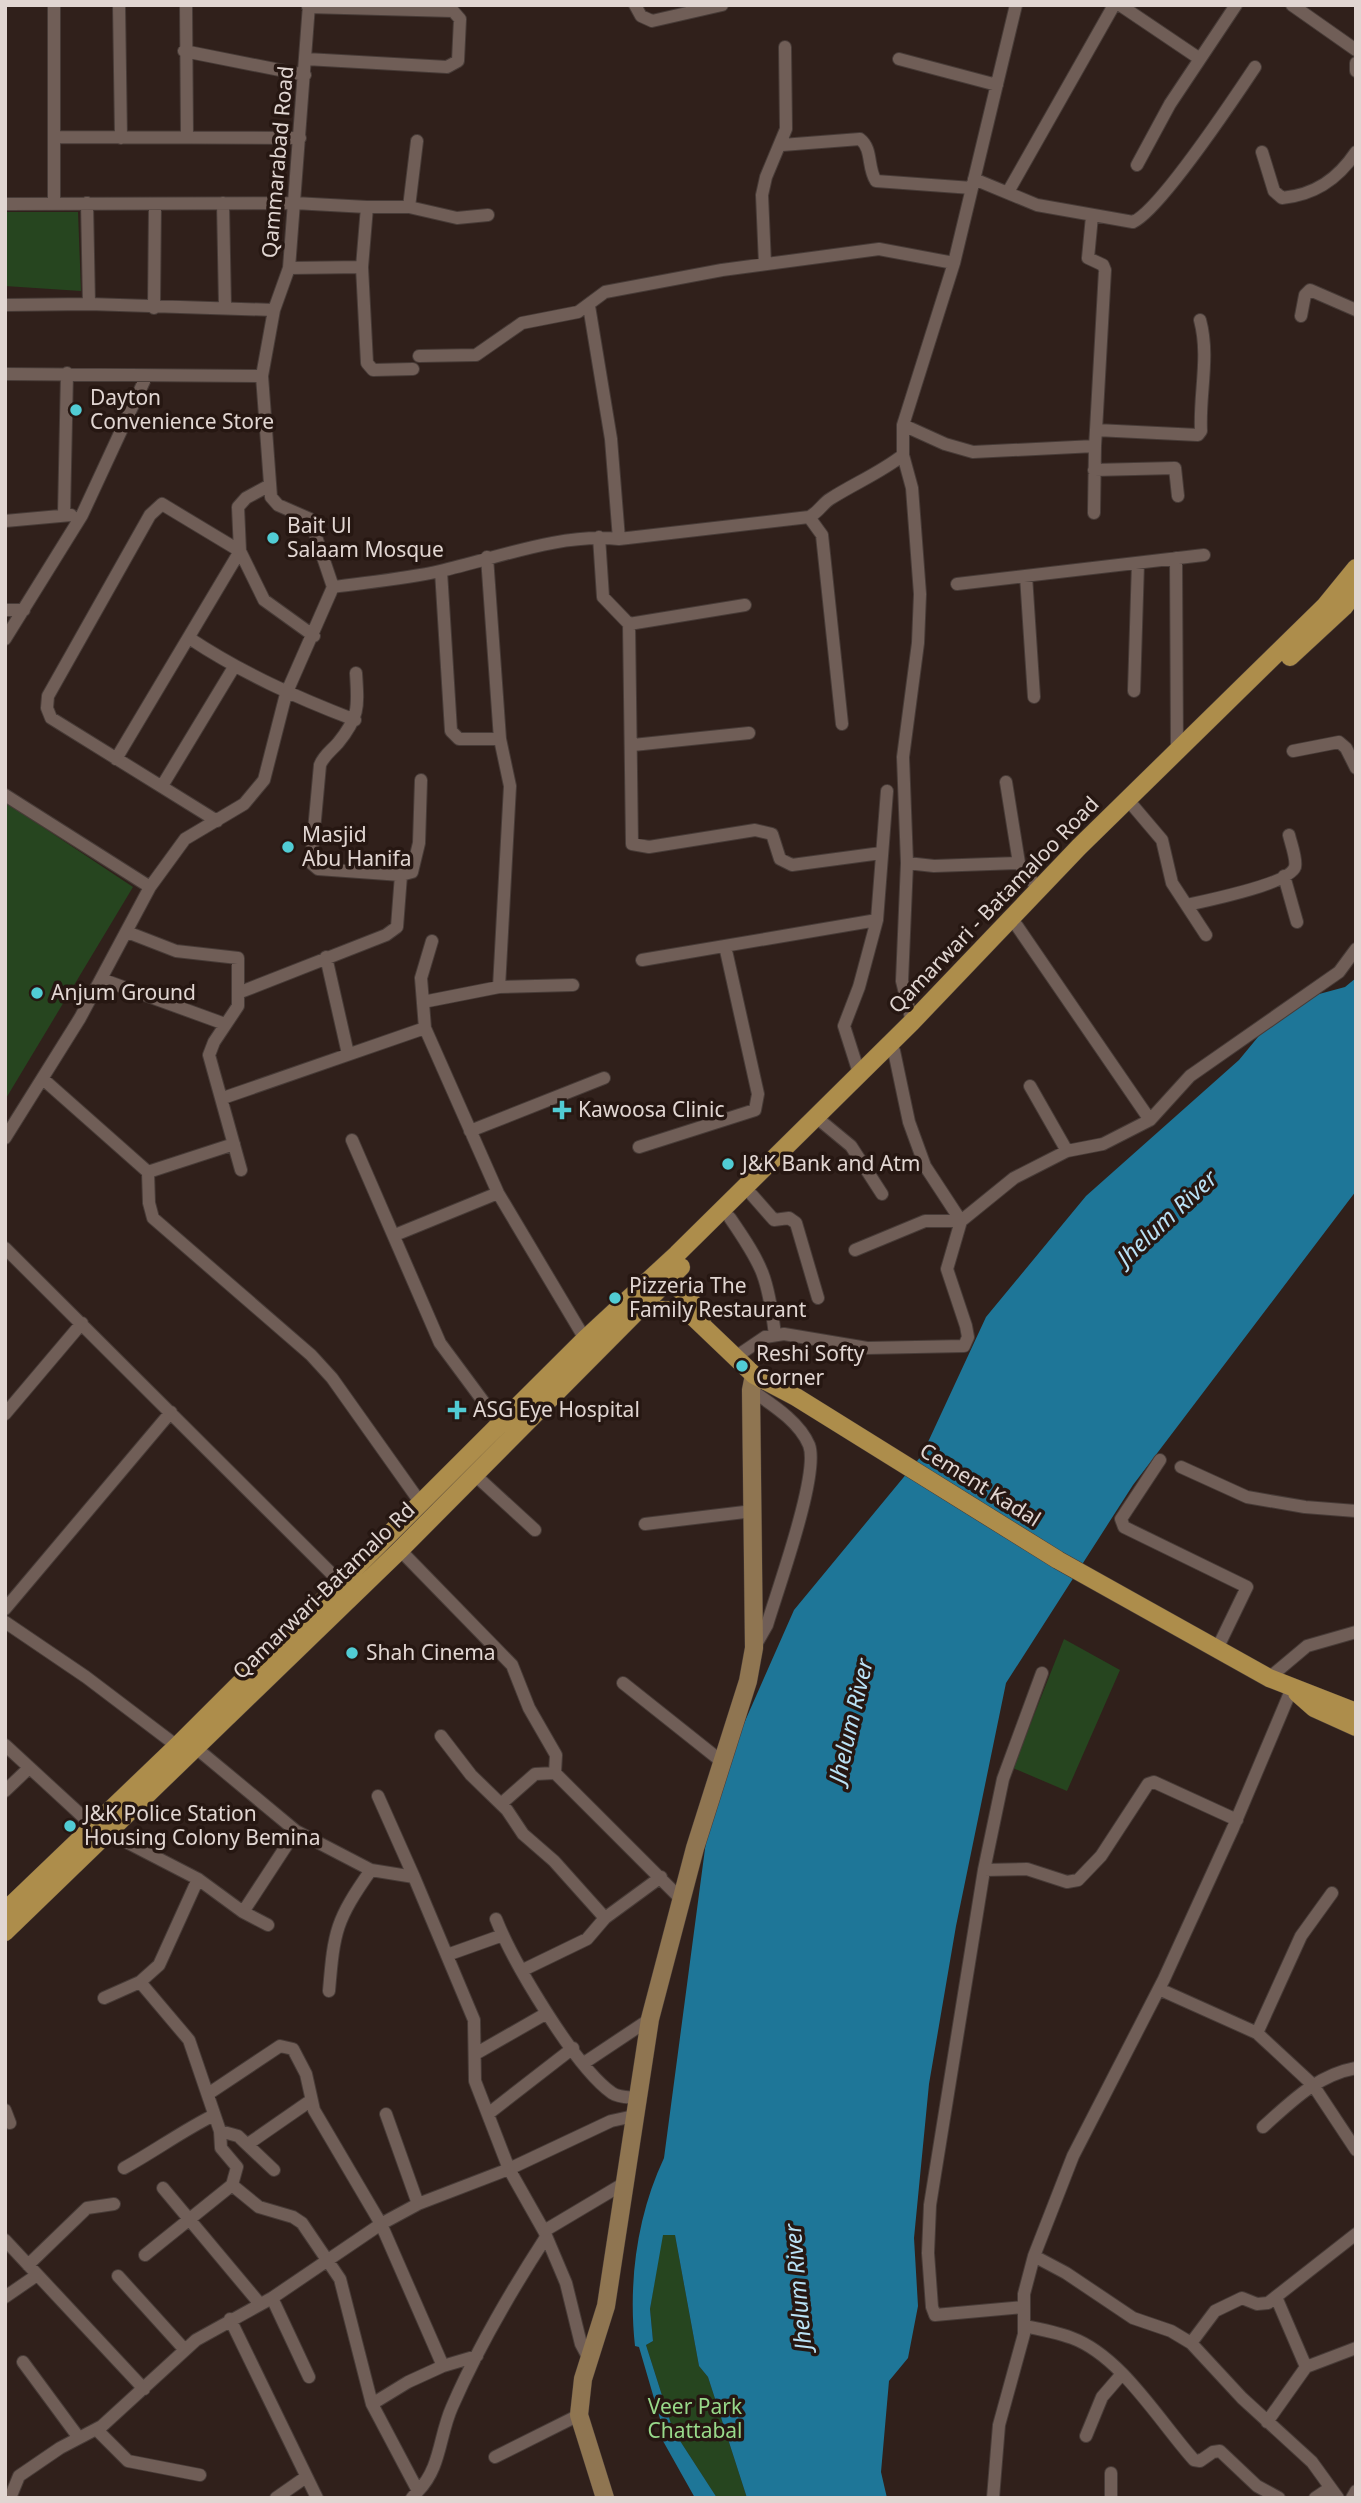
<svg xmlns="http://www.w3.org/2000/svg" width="1361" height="2503" viewBox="0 0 1361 2503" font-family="'Noto Sans',sans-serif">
<rect width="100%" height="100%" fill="#30201b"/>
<path fill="#26451f" d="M5,212H78L81,291L5,286Z
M5,802L133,887L5,1100Z
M1064,1639L1120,1670L1067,1791L1013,1768Z
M662,2235H675L699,2366L708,2377L747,2498H717L711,2489L673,2430L646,2345L653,2341L650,2309Z"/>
<path fill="#1e7698" d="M1356,978V1191L1133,1485L1006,1683L956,1926L929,2084L914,2238L918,2306L908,2358L889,2381L881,2472L887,2498H747L708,2377L699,2366L675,2235H663L650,2309L653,2341L646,2345L673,2430L717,2498H695L663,2441L665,2436L639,2347L635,2346C628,2283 637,2215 664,2158L712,1796L794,1610L922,1455L986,1317L1086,1196L1239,1060L1286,1003L1345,987Z"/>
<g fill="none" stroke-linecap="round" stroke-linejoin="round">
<g stroke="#473b37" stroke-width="14">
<path id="street" d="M119,5L121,138
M186,5L187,137
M309,5L289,268L274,310L262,376L271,497L278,505L310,519L333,587
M635,5L641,16L652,21L722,5
M1120,5L1200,59
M1292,5L1356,50
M184,51L305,75
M306,59L447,67L458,61L460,19L453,11L308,7
M899,59L997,85
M1356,63V71
M56,137L300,138
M782,145L860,139C873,149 867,168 876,181L972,188
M1262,152L1274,191L1282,198C1315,195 1338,179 1356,152
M1137,165L1170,104L1236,5
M974,179L1037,205L1133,222C1160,210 1235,97 1255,67
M1008,192L1114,5
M54,203V5
M87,203L89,304
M223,203L225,307
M5,204L294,203L367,207
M409,207L417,141
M1092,216L1088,258L1103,265L1105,270L1096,430
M765,264L762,195L766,177L786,129L785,47
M289,268L362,267
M5,305L89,304L274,310
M589,306L611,439L619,539
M154,308L155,204
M1301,316L1305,295L1310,290L1356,310
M419,356L476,355L522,323L578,312L605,292L722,270L879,249L954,263
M413,369L373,370L367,363L362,267L367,207H409L457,218L488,215
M5,374L262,376
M903,425L945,444L973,452L1095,446L1096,430L1198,435L1201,431C1199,394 1210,357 1200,320
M903,455L912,488L920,594L918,643L903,757L907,863L902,981L912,1022
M1094,470L1175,468L1178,496
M1094,513L1095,446
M64,515L67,373
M809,517L822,535L842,724
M5,521L71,515
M599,537L603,597L629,624L632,844L649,847L755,830L772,834L780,859L792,865L881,853
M1176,558L1177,752
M441,571L451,731L459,739H500
M1026,576L1034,697
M957,584L1204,555
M5,610H24
M629,624L745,605
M189,638C242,673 295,697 355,720
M5,639L82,515L146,377
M356,673C358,706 360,716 338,743C331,751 324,755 320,765L311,863L318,869L401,875
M1134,691L1138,563
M633,745L749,733
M1293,751L1339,742L1346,748L1356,768
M116,759L240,551L238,507L246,498L270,485
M1006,782L1019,863L1038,889
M162,786L234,667
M5,795L150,887
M1134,807L1162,840L1172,883L1206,935
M217,821L51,718L47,708L48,696L150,515L162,504L240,551L264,600L314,636
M907,863L934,866L1019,863
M1284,876L1297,922
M1187,905C1205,901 1289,884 1295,867C1297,859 1291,844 1289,835
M1017,926L1150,1120
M127,932L176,951L238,958V1006L214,1042L209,1055L241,1170
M432,941L421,978L425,1028L498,1193L585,1339
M326,957L348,1054
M642,960L877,920
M101,979L225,1024
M499,987L573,985
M238,993L386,935L397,927L401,875L412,872L419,843L421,780
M423,1002L499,987L510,786L500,739L487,557
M894,1051L909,1122L925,1166L961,1221
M859,1073L844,1026L859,987L877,920L887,791
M43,1079L148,1172L149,1203L153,1218L311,1355L332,1378L420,1502
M1030,1086L1067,1151
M223,1098L425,1028
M822,1122L851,1146L882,1194
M470,1131L604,1078
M5,1138L80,1018L150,887L185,839L244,804L264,780L286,694L333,587C369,582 405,579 440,571C498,558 559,533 619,539L809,517C819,512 822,504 830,499C855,483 880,473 903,455V425L954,263L1016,5
M352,1140L440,1343L500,1424
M639,1147L755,1110L758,1094L725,946
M148,1172L234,1144
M752,1195L774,1220L789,1218L796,1223L818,1298
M730,1218C763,1266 768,1277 775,1335
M395,1235L498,1193
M5,1248L340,1582
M855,1250L925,1221H961
M734,1358L765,1337L784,1334L867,1348L964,1346L968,1337L966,1326L947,1269L961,1221L1014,1178L1067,1151L1103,1144L1150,1120L1190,1076L1339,972L1356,949
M751,1390C771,1404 799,1421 809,1445C820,1473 777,1591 767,1625L754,1648
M5,1414L82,1323
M1160,1460L1121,1519L1124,1527L1247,1587L1217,1649
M1181,1467L1247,1497L1305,1507L1356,1511
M475,1475L535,1530
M645,1524L753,1511
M400,1550L512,1665L529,1708L556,1755L555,1773L681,1899
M5,1609L171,1412
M5,1622L86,1677L177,1746
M1269,1678L1307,1646L1356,1632
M623,1683L721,1761
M441,1736L471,1775L507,1810L523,1834L554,1861L605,1918
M5,1745L93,1826
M196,1748L296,1831L371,1870L414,1877L474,2020L475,2081L509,2169L544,2231L566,2283L581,2344L589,2359
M5,1791L29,1768
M378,1796L414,1877
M501,1804L535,1774L555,1773
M107,1832L198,1879L243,1912L268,1925
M984,1870L1027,1869L1067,1882L1078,1880L1101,1856L1148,1784L1154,1782L1237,1820
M243,1912L296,1831
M496,1919C513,1962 575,2067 612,2093C619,2098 630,2097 638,2098
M447,1955L503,1935
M523,1970L587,1939L605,1918L661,1877
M140,1982L189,2040L220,2131L221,2148L237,2167L232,2185L259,2207L293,2217L302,2223L340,2279L372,2404L418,2491L412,2498
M1159,1989L1257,2033L1313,2085L1356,2150
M329,1991C334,1930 336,1920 371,1870
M104,1998L140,1982L159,1965L198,1879
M1257,2033L1301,1936L1332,1893
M477,2053L547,2013
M584,2063L650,2019
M208,2094L280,2046L293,2049L306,2074L314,2110L381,2224L443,2366L408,2382L372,2404
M5,2110L10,2123
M386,2114L418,2204
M488,2114L573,2048
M1263,2127C1291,2102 1317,2075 1356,2068
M220,2131L238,2136L274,2170
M248,2144L310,2101
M124,2168C155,2151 182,2131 214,2115
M163,2188L260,2304
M544,2231L623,2184
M5,2240L144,2389
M145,2255L232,2185
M1034,2256L1066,2273L1133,2318L1171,2331L1191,2343L1242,2398L1312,2462L1338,2498
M28,2265L87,2208L114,2204
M118,2276L185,2350
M5,2297L37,2275
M1276,2297L1306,2367L1356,2348
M272,2298L309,2377
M1023,2307L935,2315L932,2307L928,2253L930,2205L984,1870L1003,1779L1042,1673
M230,2319L317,2498
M1024,2326C1040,2329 1056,2332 1072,2338C1121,2356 1159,2421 1194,2460L1200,2461L1213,2452L1220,2451L1257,2486L1279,2498
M1191,2343L1215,2311L1242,2298L1257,2304L1268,2303L1356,2234
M23,2362L79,2438
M443,2366L477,2356
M1267,2422L1306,2367
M97,2430L128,2461L200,2475
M1086,2436L1102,2397L1121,2375
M495,2457L579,2415
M1111,2473V2498
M418,2491C441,2468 439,2436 452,2407C478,2347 511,2291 546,2237
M10,2498L19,2476L60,2448L102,2426L196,2340L272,2298L381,2224L418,2204L509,2169L611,2121L634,2116
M276,2498L306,2477
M993,2498L999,2425L1024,2334V2294L1034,2256L1073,2156L1164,1979L1233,1828L1292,1688
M1315,2498L1330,2488
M1352,2498L1356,2491"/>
</g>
<g stroke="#473b37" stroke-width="19">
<path id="secondary" d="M605,2498L579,2415L583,2379L606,2306L650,2019L695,1848L748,1681L754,1648L751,1390L754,1375"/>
</g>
<g stroke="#473b37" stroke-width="19">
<path id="primary" d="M1290,657L1344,607L1356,591
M663,1272L704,1315
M639,1309L687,1311L754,1375L796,1397L1058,1560L1269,1678L1356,1712
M1297,1693L1314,1708L1356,1727
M5,1911L177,1746L585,1339L677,1254L912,1022L1079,847L1325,606L1356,568
M5,1932L400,1550L681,1267"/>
</g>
<use href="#street" stroke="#705e57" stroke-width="12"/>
<use href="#secondary" stroke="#8f7551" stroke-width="18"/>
<use href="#primary" stroke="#ad8d4b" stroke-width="18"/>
</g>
<g fill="#51ccd4" stroke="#261712" stroke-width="2.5">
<circle cx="76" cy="410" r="7"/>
<circle cx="273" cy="538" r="7"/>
<circle cx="288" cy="847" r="7"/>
<circle cx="37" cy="993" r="7"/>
<path d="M558.5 1099.5h7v7h7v7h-7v7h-7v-7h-7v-7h7z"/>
<circle cx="728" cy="1164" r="7"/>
<circle cx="615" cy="1298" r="7"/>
<circle cx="742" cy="1366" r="7"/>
<path d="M453.5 1399.5h7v7h7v7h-7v7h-7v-7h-7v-7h7z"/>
<circle cx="352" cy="1653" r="7"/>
<circle cx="70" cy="1826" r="7"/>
</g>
<g text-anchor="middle" stroke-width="7" stroke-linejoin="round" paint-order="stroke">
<g font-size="21" fill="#e1d6d2" stroke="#261712">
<text transform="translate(278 162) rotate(-85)" y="7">Qammarabad Road</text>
<text transform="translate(994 905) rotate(-46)" y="7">Qamarwari - Batamaloo Road</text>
<text transform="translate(980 1485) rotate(32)" y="7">Cement Kadal</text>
<text transform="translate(324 1591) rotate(-44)" y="7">Qamarwari-Batamalo Rd</text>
</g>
<g font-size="21" fill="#e1d6d2" stroke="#261712" text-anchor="start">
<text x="90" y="405">Dayton<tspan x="90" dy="24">Convenience Store</tspan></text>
<text x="287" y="533">Bait Ul<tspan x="287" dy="24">Salaam Mosque</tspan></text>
<text x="302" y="842">Masjid<tspan x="302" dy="24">Abu Hanifa</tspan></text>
<text x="51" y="1000">Anjum Ground</text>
<text x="578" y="1117">Kawoosa Clinic</text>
<text x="742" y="1171">J&amp;K Bank and Atm</text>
<text x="629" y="1293">Pizzeria The<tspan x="629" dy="24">Family Restaurant</tspan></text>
<text x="756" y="1361">Reshi Softy<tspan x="756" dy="24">Corner</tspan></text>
<text x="473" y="1417">ASG Eye Hospital</text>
<text x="366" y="1660">Shah Cinema</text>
<text x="84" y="1821">J&amp;K Police Station<tspan x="84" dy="24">Housing Colony Bemina</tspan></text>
</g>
<g font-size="21" fill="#98d98a" stroke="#261712">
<text x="695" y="2414">Veer Park<tspan x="695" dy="24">Chattabal</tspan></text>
</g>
<g font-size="23" font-style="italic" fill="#bae2f6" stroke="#261712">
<text transform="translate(1167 1218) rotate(-43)" y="8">Jhelum River</text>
<text transform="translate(851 1721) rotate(-77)" y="8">Jhelum River</text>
<text transform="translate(798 2287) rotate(-95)" y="8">Jhelum River</text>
</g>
</g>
<rect width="1361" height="2503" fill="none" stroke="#e1d6d2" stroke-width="14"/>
</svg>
